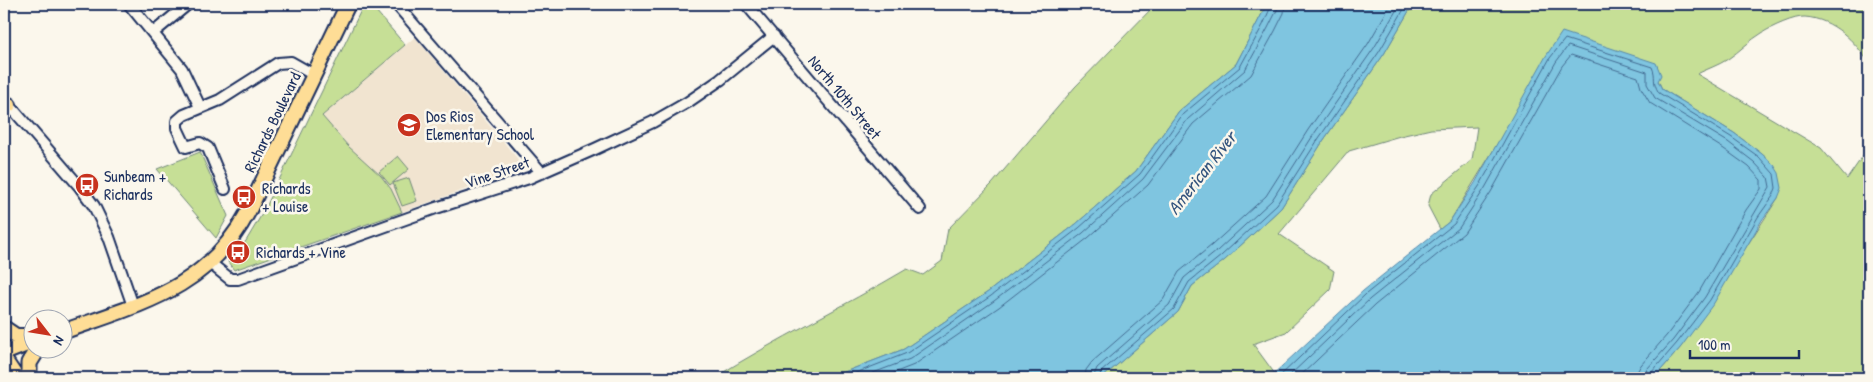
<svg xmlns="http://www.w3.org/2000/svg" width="1873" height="382" viewBox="0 0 1873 382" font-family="'Patrick Hand',sans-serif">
<rect width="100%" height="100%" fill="#fbf7ec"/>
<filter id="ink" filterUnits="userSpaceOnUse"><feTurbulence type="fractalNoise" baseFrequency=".02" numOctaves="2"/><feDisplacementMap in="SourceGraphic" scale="10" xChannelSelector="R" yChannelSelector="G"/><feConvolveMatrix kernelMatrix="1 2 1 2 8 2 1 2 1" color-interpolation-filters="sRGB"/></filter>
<g filter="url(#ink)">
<path fill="#f1e4d0" d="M415,37L517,158L519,165L517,171L402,212L391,189L381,176L348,146L322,116Z"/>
<path fill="#c6df96" stroke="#70877a" d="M364,4H370L405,45L322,116L348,146L381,176L391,189L402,212L234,270L228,262L246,241L265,209Z
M1156,4H1267L1236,64L1179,111L1136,171L1076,224L988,292L904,349L829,378H714C776,339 843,307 907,269L923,275L942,261L948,229L992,184L1075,87Z
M1413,4H1869V63C1855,41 1833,19 1805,17C1795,16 1771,27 1762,33C1750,40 1740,51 1728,59C1719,65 1707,69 1697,74L1821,148L1847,179L1867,150H1869V378H1654L1681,347L1778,198L1774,165L1762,154L1734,133L1662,89L1658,80L1504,133L1450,221L1440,229L1428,206L1431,194L1472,160L1477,127L1431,129L1400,136L1349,151L1279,234L1334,271L1330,290L1286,332L1253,344L1275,374L1269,378H1102L1178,312L1192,286L1225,260L1281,208L1323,141L1384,54Z
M200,152L228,216L216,238L157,169Z
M398,156L409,169L390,185L379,172Z
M409,178L417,201L402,206L393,183Z"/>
<path fill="#7fc5e0" stroke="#5789ac" d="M1267,4H1413L1384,54L1323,141L1281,208L1225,260L1192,286L1178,312L1102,378H829L904,349L988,292L1076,224L1136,171L1179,111L1236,64Z
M1562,32L1656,63L1661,75L1658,81L1662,89L1734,133L1762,154L1774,165L1779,173L1782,188L1778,198L1762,220L1714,303L1681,347L1654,378H1269L1363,291L1450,221L1475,183L1546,56Z"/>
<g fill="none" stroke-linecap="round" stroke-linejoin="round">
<path stroke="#436b92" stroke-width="1" d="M843,378L907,353L991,296L1079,228L1140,174L1183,114L1240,67L1263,25L1272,4
M860,378L910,359L994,301L1083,233L1143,179L1188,119L1245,70L1268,28L1277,10L1278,4
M881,378L914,365L999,307L1088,238L1148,185L1193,124L1251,75L1275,31L1284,13L1285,4
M1085,378L1086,370L1092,362L1163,300L1179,272L1212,245L1266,196L1308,130L1368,44L1391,4
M1093,378L1097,368L1169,305L1184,278L1217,251L1272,200L1314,134L1374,48L1400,4
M1099,378L1101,372L1174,309L1189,282L1221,256L1277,204L1319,138L1379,52L1407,4
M1278,378L1366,294L1454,224L1480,185L1550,58L1565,39L1652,67C1657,78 1651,80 1659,93L1731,137L1759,157L1774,174L1776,188L1773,196L1758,217L1710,300L1677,343L1651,373L1650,378
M1287,378L1370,299L1459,228L1485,188L1556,62L1568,46L1647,72V84L1655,98L1728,142L1754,162L1768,177L1770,187L1705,297L1673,340L1647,369L1644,378
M1298,378L1375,305L1464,233L1491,192L1562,66L1571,55L1638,77L1641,88L1650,103L1724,149L1749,167L1761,180V189L1746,210L1699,292L1667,335L1641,365L1637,372L1636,378"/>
<g stroke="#1b2f5e" stroke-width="14">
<path id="minor" d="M129,4L182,69L200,107
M396,4L542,173
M746,4L920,209
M153,33L188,4
M5,100L80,187L94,206L109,237L133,306
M225,189L208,148L200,143L186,147L177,128V121L184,115L220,100L278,63L291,62L314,75
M210,263L230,279H238L436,208L529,178L595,149L653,122L688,102L720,80L774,36"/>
</g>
<g stroke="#1b2f5e" stroke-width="18">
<path id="major" d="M4,103L9,105
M4,328L16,336H32
M62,332C139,304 207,290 248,212L348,4
M4,353L32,342"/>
</g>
<g stroke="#1b2f5e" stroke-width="19">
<path id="highway" d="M4,360L16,378
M29,378V363L37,350"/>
</g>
<use href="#minor" stroke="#fbf7ec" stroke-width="10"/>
<use href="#major" stroke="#fedd96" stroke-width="14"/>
<use href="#highway" stroke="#fedd96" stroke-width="15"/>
</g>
</g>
<defs>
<g id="school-disc" transform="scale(1.25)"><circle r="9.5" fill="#c8321e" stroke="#fbf7ec"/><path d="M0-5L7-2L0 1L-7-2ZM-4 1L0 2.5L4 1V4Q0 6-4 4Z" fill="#fff"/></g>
<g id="bus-disc" transform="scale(1.25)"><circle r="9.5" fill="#c8321e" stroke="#fbf7ec"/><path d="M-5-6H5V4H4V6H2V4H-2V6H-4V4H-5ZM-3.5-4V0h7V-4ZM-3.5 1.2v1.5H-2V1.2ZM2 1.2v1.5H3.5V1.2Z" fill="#fff"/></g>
</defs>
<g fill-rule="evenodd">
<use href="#school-disc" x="409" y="125"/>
<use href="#bus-disc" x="87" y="185"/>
<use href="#bus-disc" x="244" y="197"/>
<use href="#bus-disc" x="238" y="252"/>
</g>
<g text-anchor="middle" stroke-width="5" stroke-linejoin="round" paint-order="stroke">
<g font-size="16" fill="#1b2f5e" stroke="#fbf7ec">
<text transform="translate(845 97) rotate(50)" y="6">North 10th Street</text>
<text transform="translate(272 122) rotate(-64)" y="6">Richards Boulevard</text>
<text transform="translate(497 172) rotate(-19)" y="6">Vine Street</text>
</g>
<g font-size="16" fill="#1b2f5e" stroke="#fbf7ec" text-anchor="start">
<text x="426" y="122">Dos Rios<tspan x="426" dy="18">Elementary School</tspan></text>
<text x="104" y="182">Sunbeam +<tspan x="104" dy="18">Richards</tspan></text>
<text x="262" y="194">Richards<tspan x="262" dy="18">+ Louise</tspan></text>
<text x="256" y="258">Richards + Vine</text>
</g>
<g font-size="18" font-style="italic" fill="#34547e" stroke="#fbf7ec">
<text transform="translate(1202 173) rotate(-52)" y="6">American River</text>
</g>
</g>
<rect width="1873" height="382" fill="none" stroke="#fbf7ec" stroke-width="20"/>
<rect x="10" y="10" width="1853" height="362" fill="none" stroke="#1b2f5e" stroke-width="2" filter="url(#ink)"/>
<g transform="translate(48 334) rotate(121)"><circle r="24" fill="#fbf7ec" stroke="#a1a7b3"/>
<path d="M0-4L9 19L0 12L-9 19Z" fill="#c8321e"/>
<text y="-8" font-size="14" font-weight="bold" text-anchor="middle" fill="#1b2f5e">N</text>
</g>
<path d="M1690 350v8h109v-8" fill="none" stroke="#1b2f5e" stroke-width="2.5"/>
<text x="1698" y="350" font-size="15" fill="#1b2f5e" stroke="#fbf7ec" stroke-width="4" paint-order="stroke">100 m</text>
</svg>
